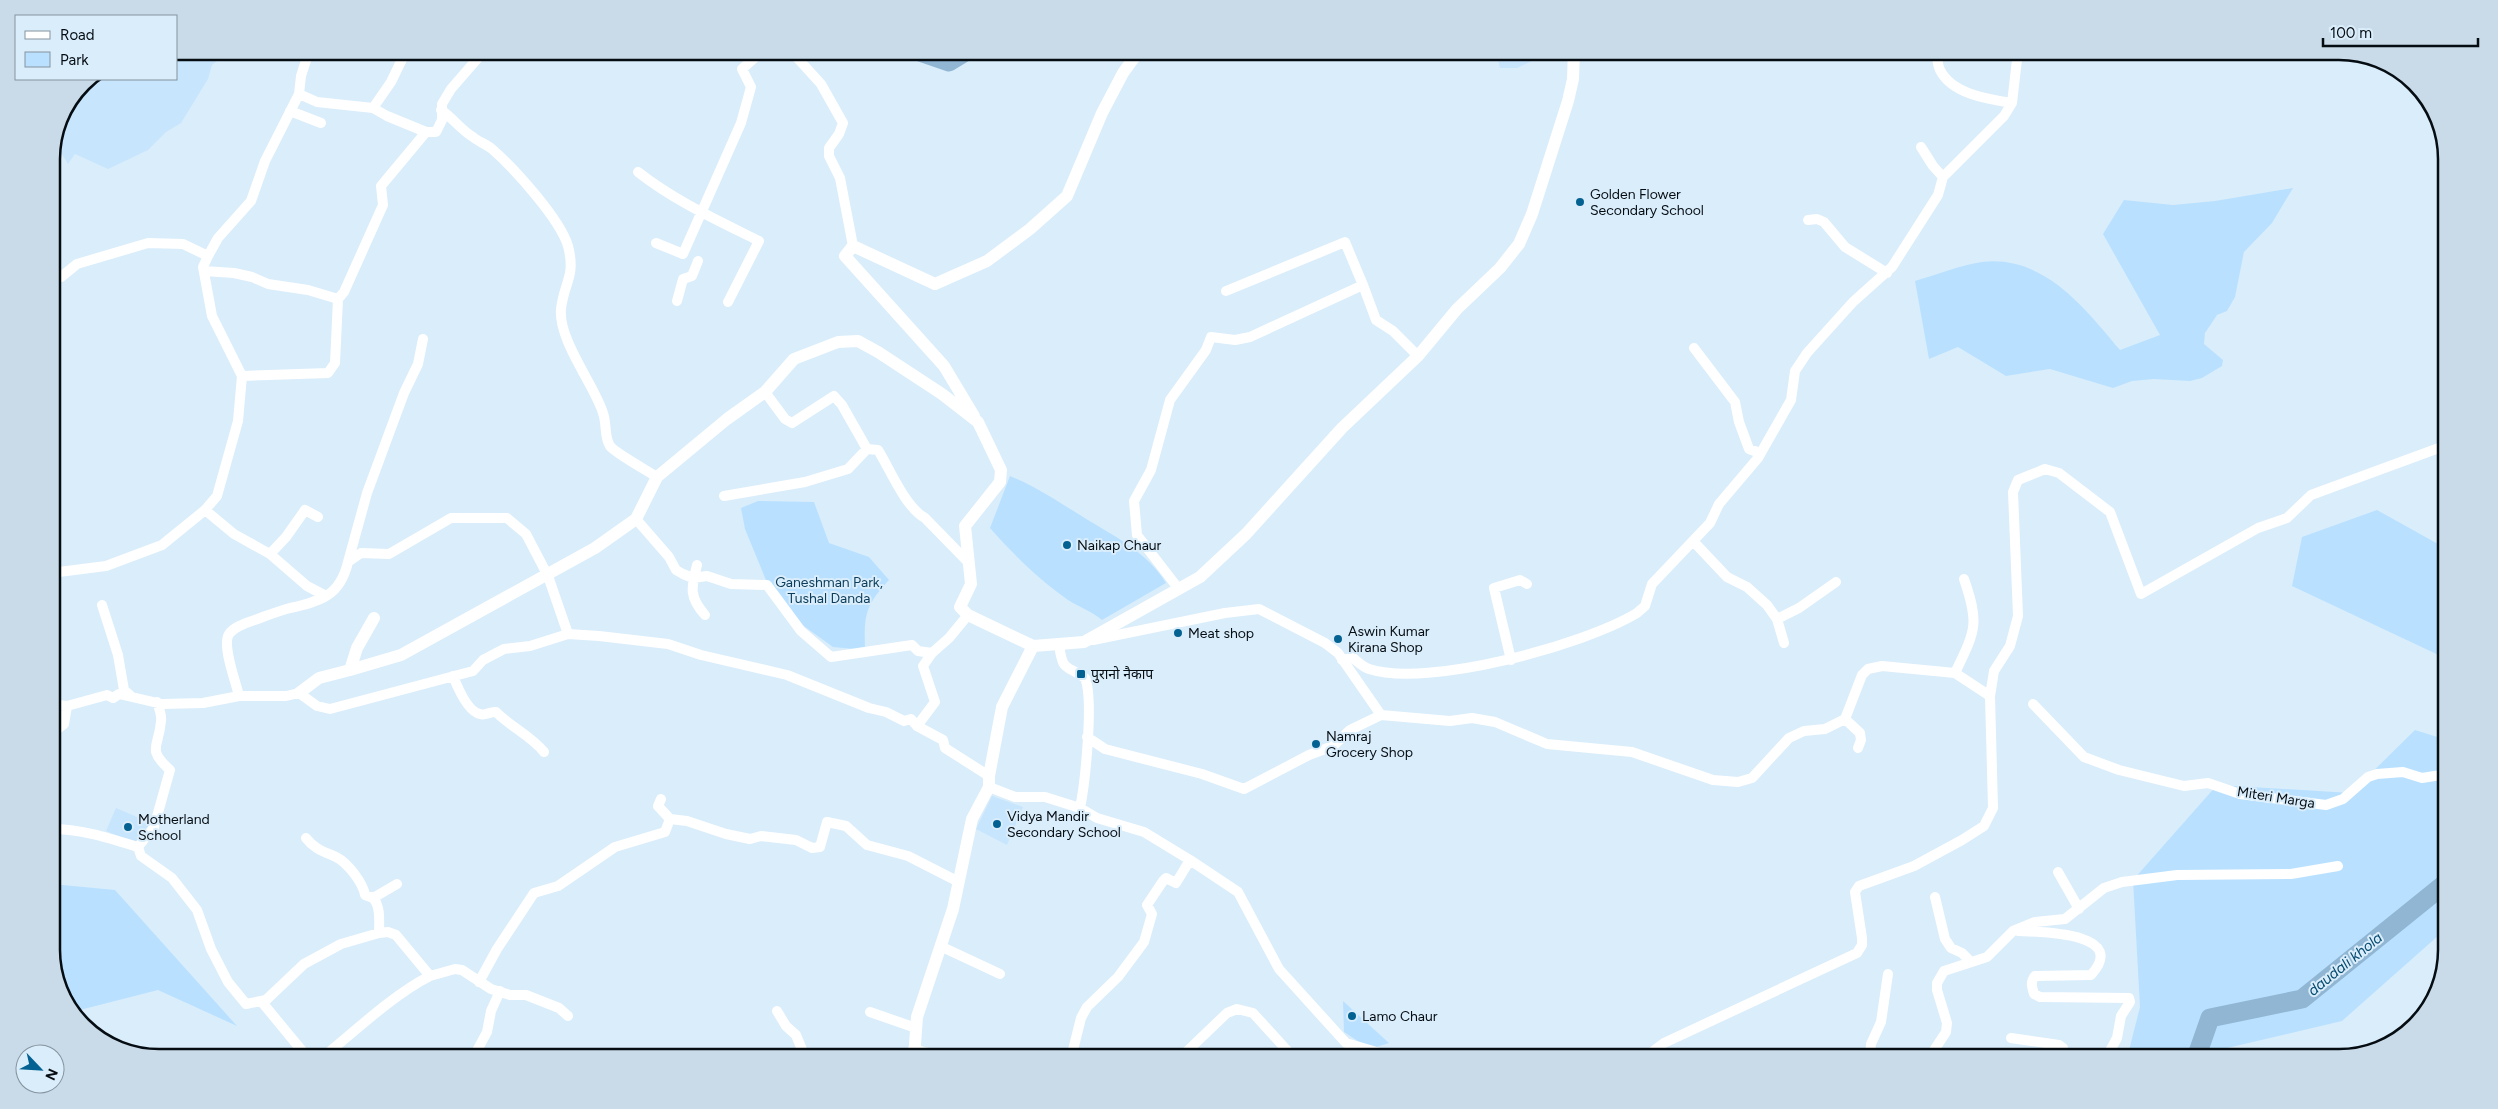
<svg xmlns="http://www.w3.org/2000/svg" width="2498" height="1109" viewBox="0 0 2498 1109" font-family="Figtree,'Noto Sans Devanagari',sans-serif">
<rect width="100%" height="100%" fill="#daedfb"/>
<path fill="#c7e5fc" d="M176,51H225L224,55L212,65L208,79L181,123L166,132L148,150L108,169L75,154L68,164L54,141L62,112L83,83L89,79H176Z
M1496,51H1532L1534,60L1517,68H1500Z
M992,796L1023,807L1007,845L976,829Z
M116,808L151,823L140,845L106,831Z"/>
<path fill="#b9e1ff" d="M2293,188L2272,223L2244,252L2235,297L2227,311L2217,315L2205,333L2204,344L2223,360L2222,366L2202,378L2190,381L2154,379L2132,381L2113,388L2050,369L2006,376L1958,347L1929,359L1915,281C1936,275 1960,265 1982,262C2044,255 2084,307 2120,350L2160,335L2103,234L2124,200L2173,205L2215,201Z
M1010,476C1035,486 1057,501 1080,515C1111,535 1146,550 1166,583L1102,620C1091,611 1079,607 1068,600C1038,579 1014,555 990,528Z
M758,501L814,502L829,543L869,557L889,580C865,606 864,615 865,650L833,647L801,624L768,585L745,529L741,508Z
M2377,510L2447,549V659L2292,586L2302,537Z
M2415,730L2447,740V928L2342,1021L2223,1049L2222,1058H2127L2140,1007L2133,880L2217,785L2351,793Z
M52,884L115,890L237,1026L158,990L72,1012L52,957Z
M1343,1001L1389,1043L1370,1049L1344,1032Z"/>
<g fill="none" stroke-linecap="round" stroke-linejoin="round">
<path stroke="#90b6d3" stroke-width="19" d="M917,51L949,62L967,51
M2196,1058L2210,1018L2302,999L2447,882"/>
<path stroke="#fff" stroke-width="10" d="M406,51L391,82L373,108L387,116L426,132
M791,51L821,84L843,123L839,134L829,148V156L840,178L853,246
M1935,51C1938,57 1937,64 1940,70C1952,94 1987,99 2012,103
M299,94L317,102L373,108
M441,110C453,118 461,130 473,137C479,142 486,144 492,149C514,168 560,219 568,246C576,277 564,282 561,309C558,340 595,386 603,413C607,424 604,437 610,446C615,453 648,471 657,477
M290,111L321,123
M1921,147L1933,166L1943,177
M638,172C675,201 717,220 759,241L728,302
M1808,220L1817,219L1824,222L1845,247L1887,273
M656,243L683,254L741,123L751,87L742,69L762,51
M208,256L218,238L251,201L265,161L299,94L301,76L309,51
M204,271L234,273L252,277L268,284L308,290L338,299L335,363L328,373L242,376
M51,278L61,277L77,264L148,243L183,244L208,256L203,267L212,316L242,376L238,421L217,496L205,510L162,545L106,566L51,573
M1226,291L1345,242L1363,285
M338,299L344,292L383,205L381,186L426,132H436L442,120V104L451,89L484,51
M677,301L683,279L692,276L698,261
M1694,348L1735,402L1739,422L1749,449L1760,453
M765,392L785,419L792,423L834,396L842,405L867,449
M724,496L805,482L848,469L867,449L878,450C890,469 905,507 925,518L967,561
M205,510L234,534L270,554L307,586L326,596
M636,519L669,557L676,570L683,574L693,578L707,576L731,584L767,585L801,631L831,657L912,645L918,651L932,653L949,638L968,615
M1693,541L1727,577L1747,587L1767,605L1777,619L1784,643
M270,554L286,537L305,510L318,517
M348,562L367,493L404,393L418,364L423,339
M697,565C691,588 689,597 705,615
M1178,588L1137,535L1134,501L1151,470L1170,400L1206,350L1211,337L1235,340L1250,337L1363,285L1376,320L1393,331L1418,356
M102,605L118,655L124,690L132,697
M1777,619L1799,608L1836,582
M1093,640L1225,613L1259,609L1325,643L1338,653L1381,715L1450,721L1472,718L1495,722L1547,744L1632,752L1713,780L1738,782L1752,778L1789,738L1804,731L1825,729L1845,719L1862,675L1868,669L1882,666L1955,673L1990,696
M1059,645C1063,672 1065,664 1085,678C1094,699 1085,784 1080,808
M1342,660L1353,658C1358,662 1363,667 1369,669C1428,688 1584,645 1637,613L1645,606L1652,584L1710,523L1719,504L1758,458L1791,400L1795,371L1807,353L1853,302L1892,267L1938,195L1943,177L2004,116L2012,103L2018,51
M1511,660L1494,588L1520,580L1527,584
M1955,673C1975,631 1980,625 1964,579
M453,676C457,686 468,712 480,714C486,716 490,711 496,712C511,727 531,736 544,752
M239,696C236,682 223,649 228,636C231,629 239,626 246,623C261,618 275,612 290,608C321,601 340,596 348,562L361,553L389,554L451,518H507L526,534L548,576L568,634
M51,704L67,706L107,695L113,698L119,694L162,704L203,703L239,696H286L299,693L317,706L330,709L473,671L483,660L504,649L530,646L568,634L599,636L668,644L701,655L787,675L869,708L886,712L904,721L911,719L917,726L943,740L945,748L989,776
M2033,704L2084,757L2119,770L2184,786L2208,783L2240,794L2326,805L2343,799L2368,777L2377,774L2403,772L2422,778L2447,774
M1845,719L1860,733L1861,740L1858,748
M917,726L935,702L923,666L932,653
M51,734L64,724L67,706
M1087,737L1105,749L1202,774L1244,789L1309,755L1333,746L1350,730L1381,715
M989,787L1015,797H1045L1080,808L1097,818L1144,832L1190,860L1238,892L1279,969L1346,1043L1397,1058
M661,799L658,806L670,819L687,821L726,834L750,839L761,836L796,840L812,848L820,847L827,822L846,826L867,845L908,856L957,881
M51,829C82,829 109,838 138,847L141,856L172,878L197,910L211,949L228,982L246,1004L261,1001
M306,838C314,849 325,852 336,857C348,863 363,883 365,895L373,898
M138,847L154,827L170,770C146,748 159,748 161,721C162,715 159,708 157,702
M2058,872L2079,909
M1935,897L1945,939L1951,948L1962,953L1971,962
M2018,931C2039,932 2130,932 2091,975L2035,976C2030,982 2032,987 2034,994L2040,997L2129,998L2130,1002L2121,1016L2117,1038L2106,1058
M379,933L388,932L396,935L430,976L455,969L462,970L491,989L510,995H526L559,1008L568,1016
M940,946L1000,974
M479,982L497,949L534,893L558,886L615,847L665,832L670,819
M777,1011L786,1026L796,1035L805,1057L815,1058
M870,1012L916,1028
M2011,1038L2059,1045L2063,1048V1058
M913,1049L948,1058
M308,1058L261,1001L266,1000L304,964L341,944L379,933C379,923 381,906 373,898L397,884
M322,1058C354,1032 394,994 430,976
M473,1058L487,1032L491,1011L500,991
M1071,1058L1081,1018L1087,1007L1118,977L1144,942L1152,914L1147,905L1163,881L1166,878L1176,883L1190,860
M1180,1058L1227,1013L1237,1009L1253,1013L1294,1058
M1644,1058L1664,1043L1857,953L1862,945V938L1855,892L1859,886L1914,866L1962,840L1984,826L1993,808L1990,696L1994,671L2010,646L2018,616L2013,492L2018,480L2045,469L2059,473L2110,512L2141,594L2258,528L2287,518L2311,495L2447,445
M1870,1058L1871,1044L1881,1022L1888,974
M1929,1058L1946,1032L1947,1023L1937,990V983L1944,971L1987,957L2013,931L2035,922L2065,919L2104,888L2122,882L2177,875L2291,874L2338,866"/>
<path stroke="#fff" stroke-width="12" d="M974,416L944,366L845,256L853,246L935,284L987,261L1030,229L1067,196L1102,113L1123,73L1139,51
M350,670L401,655L595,548L636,519L657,477L727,419L765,392L794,359L838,342L858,341L878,352L942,394L978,422L1001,470L1000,482L965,526L971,584L960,607L968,615L1033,646
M299,693L319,678L350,670L357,648L374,618
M914,1058L917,1017L953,909L972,819L989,787V776L1002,707L1033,646L1084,642L1200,577L1246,534L1342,428L1418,356L1457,309L1500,268L1519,244L1532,214L1568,101L1573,79L1574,51"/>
</g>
<g fill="#046292" stroke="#daedfb" stroke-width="2">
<circle cx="1580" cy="202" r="5"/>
<circle cx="1067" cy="545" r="5"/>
<circle cx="1178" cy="633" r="5"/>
<circle cx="1338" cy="639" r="5"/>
<rect x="1076" y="669" width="10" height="10" rx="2.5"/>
<circle cx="1316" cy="744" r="5"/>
<circle cx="997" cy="824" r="5"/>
<circle cx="128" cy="827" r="5"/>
<circle cx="1352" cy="1016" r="5"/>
</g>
<g text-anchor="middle" stroke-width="4" stroke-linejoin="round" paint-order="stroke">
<g font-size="14" fill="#050c12" stroke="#daedfb" text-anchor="start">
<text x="1590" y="199">Golden Flower<tspan x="1590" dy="16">Secondary School</tspan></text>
<text x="1077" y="550">Naikap Chaur</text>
<text x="1348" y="636">Aswin Kumar<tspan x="1348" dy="16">Kirana Shop</tspan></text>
<text x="1188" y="638">Meat shop</text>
<text x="1091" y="679">पुरानो नैकाप</text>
<text x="1326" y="741">Namraj<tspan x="1326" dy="16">Grocery Shop</tspan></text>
<text x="1007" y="821">Vidya Mandir<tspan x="1007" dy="16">Secondary School</tspan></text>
<text x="138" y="824">Motherland<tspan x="138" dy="16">School</tspan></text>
<text x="1362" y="1021">Lamo Chaur</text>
</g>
<g font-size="14" fill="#0b3c59" stroke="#daedfb">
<text x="829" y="587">Ganeshman Park,<tspan x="829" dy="16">Tushal Danda</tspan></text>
</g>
<g font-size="14" fill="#050c12" stroke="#daedfb">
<text transform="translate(2276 797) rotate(9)" y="5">Miteri Marga</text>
</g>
<g font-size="15" font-style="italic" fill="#064b71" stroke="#daedfb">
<text transform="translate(2345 964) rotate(-39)" y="5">daudali khola</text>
</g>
</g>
<path d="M0 0H2498V1109H0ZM159 60H2339A99 99 0 0 1 2438 159V950A99 99 0 0 1 2339 1049H159A99 99 0 0 1 60 950V159A99 99 0 0 1 159 60Z" fill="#c9dbe8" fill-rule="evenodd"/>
<path fill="none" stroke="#050c12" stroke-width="2.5" d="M159 60H2339A99 99 0 0 1 2438 159V950A99 99 0 0 1 2339 1049H159A99 99 0 0 1 60 950V159A99 99 0 0 1 159 60Z"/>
<rect x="15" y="15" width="162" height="65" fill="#daedfb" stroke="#85939e"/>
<rect x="25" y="31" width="25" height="8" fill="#ffffff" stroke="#85939e"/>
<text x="60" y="40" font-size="15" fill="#050c12">Road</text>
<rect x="25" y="52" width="25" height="15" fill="#b9e1ff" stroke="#85939e"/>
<text x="60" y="65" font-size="15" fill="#050c12">Park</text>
<g transform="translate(40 1069) rotate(115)"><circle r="24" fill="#daedfb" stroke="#85939e"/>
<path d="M0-4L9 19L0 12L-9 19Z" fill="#046292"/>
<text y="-8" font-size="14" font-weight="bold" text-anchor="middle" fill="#050c12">N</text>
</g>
<path d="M2323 38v8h155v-8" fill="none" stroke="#050c12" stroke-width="2.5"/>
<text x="2330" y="38" font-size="15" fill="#050c12" stroke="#daedfb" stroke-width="4" paint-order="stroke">100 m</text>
</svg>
